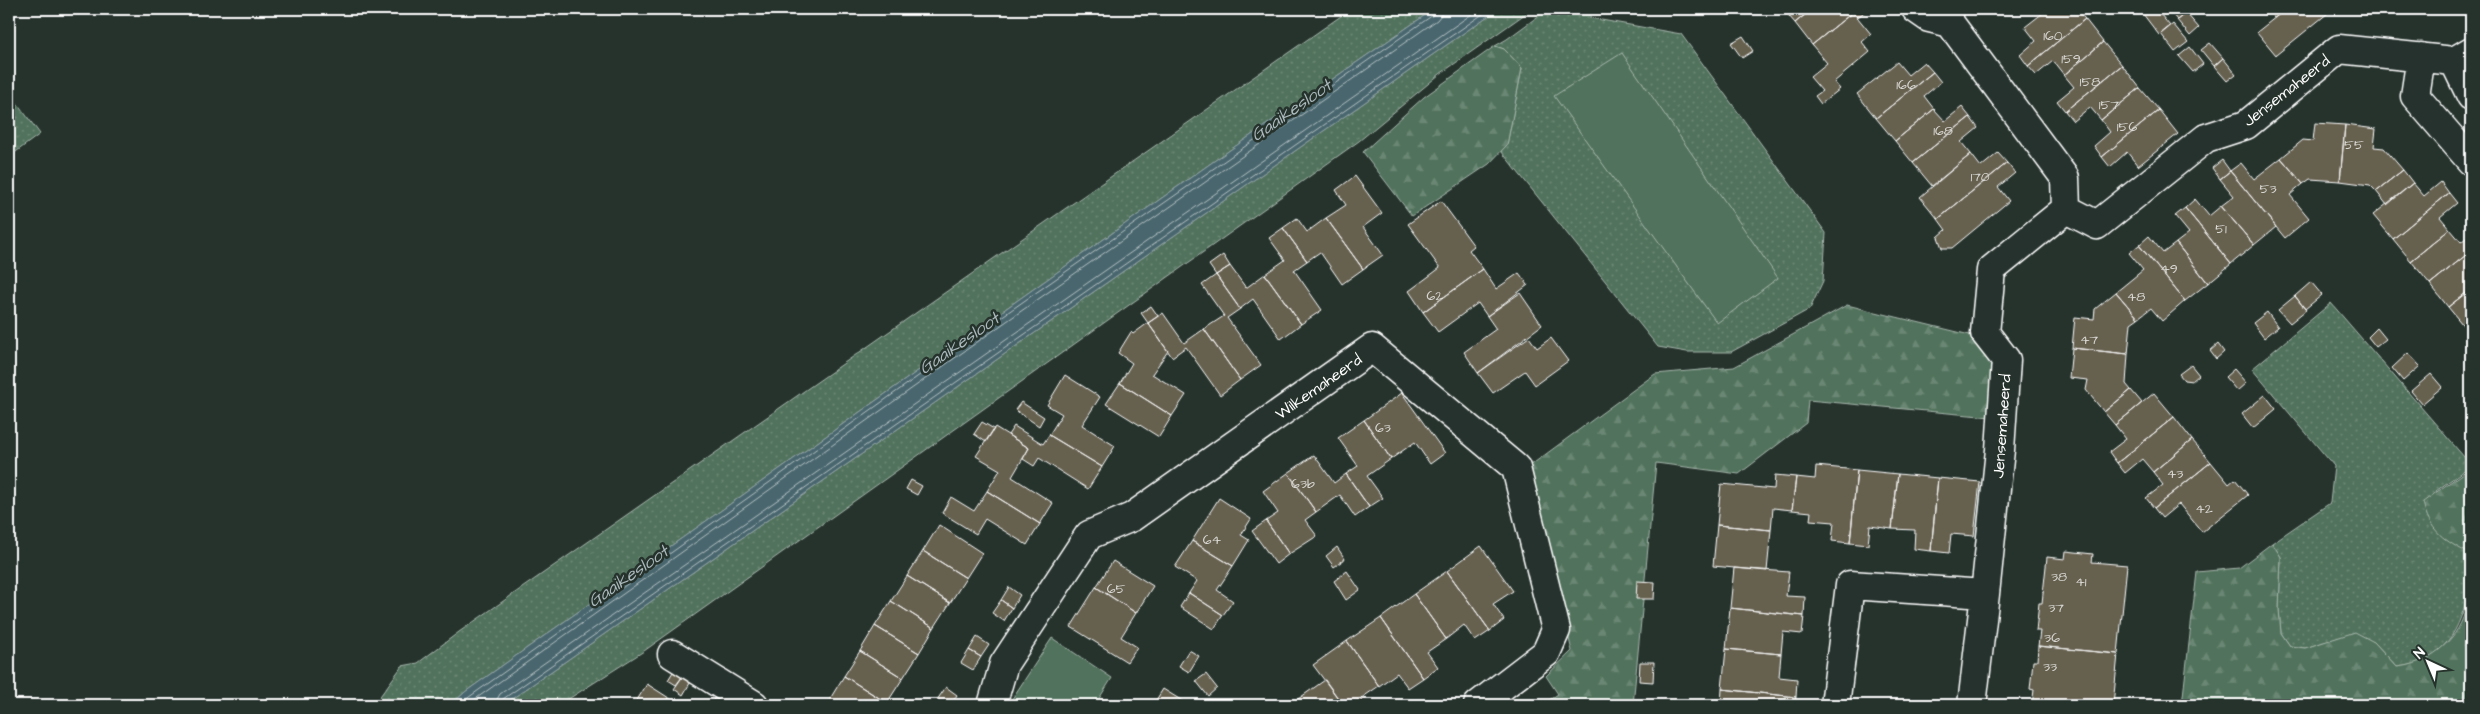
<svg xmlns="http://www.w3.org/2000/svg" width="2480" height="714" viewBox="0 0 2480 714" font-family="'Architects Daughter',sans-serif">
<defs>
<pattern id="grass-dots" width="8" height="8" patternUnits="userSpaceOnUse" patternTransform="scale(1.25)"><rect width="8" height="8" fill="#51725c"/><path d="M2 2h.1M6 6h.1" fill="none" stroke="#6b8774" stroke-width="1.8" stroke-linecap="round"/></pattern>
<pattern id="forest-firs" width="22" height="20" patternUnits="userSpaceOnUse" patternTransform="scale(1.25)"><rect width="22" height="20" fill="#51725c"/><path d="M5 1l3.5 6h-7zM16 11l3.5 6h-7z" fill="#6b8774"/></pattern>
</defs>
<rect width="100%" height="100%" fill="#26332d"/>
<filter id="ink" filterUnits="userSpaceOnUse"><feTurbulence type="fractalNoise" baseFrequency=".02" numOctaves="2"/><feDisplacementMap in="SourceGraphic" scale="10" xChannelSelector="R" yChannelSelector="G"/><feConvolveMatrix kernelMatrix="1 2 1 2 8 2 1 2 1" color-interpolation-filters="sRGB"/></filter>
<g filter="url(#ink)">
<path fill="url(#grass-dots)" stroke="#a8b8ae" d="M1351,9H1434L1214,161L465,692L451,705H370L378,699L402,666L418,663L459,632Z
M1498,9H1532L1440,74L1359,141L644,651L559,705H503Z
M1548,9H1592L1590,18L1681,34L1826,233L1823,281L1810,309L1731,352H1687L1658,347L1501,151L1507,145L1522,68L1504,49L1495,46L1507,39Z
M9,92L40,134L9,157Z
M2331,303L2471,465L2436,491C2447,512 2461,534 2471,553C2475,561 2471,579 2469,587C2461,630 2444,662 2397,667L2374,642L2328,641L2305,648L2290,646L2281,633L2279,609L2281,557L2272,543L2330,503L2334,466L2252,369Z"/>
<path fill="url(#forest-firs)" stroke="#a8b8ae" d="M1495,46L1504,49L1522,68L1507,145L1489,164L1412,216L1363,152L1424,97Z
M1847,305L1974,336L1995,363L1991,417L1808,400L1806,423L1739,474L1656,463L1633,705H1542L1558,694L1546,676L1572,651L1527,468L1655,374L1734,367Z
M2471,467V553L2470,554C2445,541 2429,531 2423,502Z
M2272,543L2281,557L2279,609L2281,633L2290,646L2305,648L2355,632L2374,642L2397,667C2427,664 2456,643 2465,612C2468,601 2469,589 2471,577V705H2182L2197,572L2239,568Z"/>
<path fill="#51725c" stroke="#a8b8ae" d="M1622,53L1778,278L1717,323L1554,96Z
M1052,638L1112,678L1095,705H1008Z"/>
<path fill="#48666e" stroke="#91a3a8" d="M1434,9H1498L503,705H451L465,692L1214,161Z"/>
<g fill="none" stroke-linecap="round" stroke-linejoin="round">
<path stroke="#b6c2c5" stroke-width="1" d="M458,705L994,322L1433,15L1436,9
M467,705L997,328L1437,20L1441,15L1442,9
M494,705L500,694L1479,9
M501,705L503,699L1490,9"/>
</g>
<path fill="#66614f" stroke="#fff" d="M1783,9H1812L1795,23Z
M1812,9H1868L1858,17L1853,12L1812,45L1795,23Z
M2048,9H2076L2085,19L2028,66L2020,55L2036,41L2025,27Z
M2150,9H2156L2170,26L2159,35L2143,14Z
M2168,9H2183L2186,13L2177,20Z
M2267,9H2286L2274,18Z
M2286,9H2333L2276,55L2257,32Z
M1853,12L1871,34L1862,42L1870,52L1834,82L1840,89L1821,104L1815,96L1822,91L1810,77L1827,63L1812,45Z
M2186,13L2199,28L2190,36L2177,20Z
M2085,19L2103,42L2064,75L2053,61L2036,75L2028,66Z
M2173,24L2188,42L2175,52L2161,34Z
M1743,36L1753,51L1742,58L1731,43Z
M2103,42L2122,65L2065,111L2057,101L2074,87L2064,75Z
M2210,43L2223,58L2214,66L2201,50Z
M2190,47L2203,64L2193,72L2179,56Z
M2223,58L2236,74L2227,81L2214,66Z
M1897,62L1908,75L1924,62L1933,72L1876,118L1857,94Z
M2122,65L2140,88L2101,120L2090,107L2073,121L2065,111Z
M1933,72L1941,82L1924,96L1934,109L1895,141L1876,118Z
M2140,88L2159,110L2102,157L2094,146L2110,132L2101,120Z
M1962,107L1970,117L1913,163L1895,141L1934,109L1945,121Z
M2159,110L2178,134L2138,166L2127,152L2110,167L2102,157Z
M1970,117L1978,128L1961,142L1971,154L1932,186L1913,163Z
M2315,123L2345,125L2340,181L2310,179L2303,184L2281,158L2303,140L2313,141Z
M2345,125L2376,129L2374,147L2384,148L2403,170L2376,191L2370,185L2340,181Z
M1998,153L2007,163L1938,219L1920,197L1971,154L1981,167Z
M2281,158L2303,184L2290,195L2309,218L2285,238L2230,171L2241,163L2254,179Z
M2222,160L2230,171L2220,179L2212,168Z
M2007,163L2015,173L1998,187L2009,201L1952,248H1942L1938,237L1946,230L1938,219Z
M2403,170L2413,183L2387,205L2376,191Z
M2230,171L2276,227L2254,245L2221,206L2234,196L2220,179Z
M1355,176L1382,213L1363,227L1383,255L1363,269L1326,218L1346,205L1336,190Z
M2441,182L2449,193L2393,239L2373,215L2413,183L2424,196Z
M2449,193L2457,203L2440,217L2450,229L2411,261L2393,239Z
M2195,199L2209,216L2221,206L2254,245L2231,264L2185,208Z
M1441,201L1474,246L1469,250L1483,269L1423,312L1409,291L1440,268L1408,224Z
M2185,208L2231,264L2208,283L2176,243L2189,233L2175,216Z
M1297,218L1307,232L1326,218L1363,269L1342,284L1320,252L1307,261L1283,228Z
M1283,228L1307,261L1294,270L1322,310L1301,324L1265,274L1285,260L1269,238Z
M2450,229L2461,242L2471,234V251L2430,284L2411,261Z
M2149,236L2163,253L2176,243L2208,283L2185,301L2139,245Z
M2139,245L2185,301L2162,321L2151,308L2138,318L2116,292L2143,270L2129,253Z
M2471,251V289L2448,307L2430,284Z
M1223,255L1230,266L1216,275L1209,265Z
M1230,266L1246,288L1265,274L1301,324L1281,339L1253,299L1240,309L1216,275Z
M1483,269L1496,289L1519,273L1528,285L1487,316L1478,303L1438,332L1423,312Z
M1216,275L1240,309L1227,318L1261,365L1240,380L1204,329L1224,316L1202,285Z
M2311,282L2322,295L2305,309L2295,296Z
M2471,289V327L2467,330L2448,307Z
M2116,292L2138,318L2131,323L2128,354L2072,348L2075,317L2094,319L2095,309Z
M1520,293L1542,325L1478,373L1464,352L1496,329L1487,316Z
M2295,296L2306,310L2290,323L2278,310Z
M1151,306L1158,316L1148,323L1141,313Z
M2267,312L2278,327L2264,338L2253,323Z
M1163,313L1184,343L1204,329L1240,380L1220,395L1186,347L1172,357L1148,323Z
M1148,323L1168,351L1152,374L1186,395L1172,416L1120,383L1132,363L1118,353L1131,332L1133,334Z
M2377,328L2386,339L2376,347L2368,337Z
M1529,337L1537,348L1551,338L1568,361L1535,385L1525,371L1493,393L1478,373Z
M2218,344L2224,352L2216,359L2210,351Z
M2072,348L2128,354L2126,384L2131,390L2104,412L2086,390L2088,380L2069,378Z
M2408,353L2420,366L2403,381L2392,368Z
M2191,365L2199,375L2192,381L2184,380L2179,374Z
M2234,369L2246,383L2237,391L2225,377Z
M2431,374L2442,387L2422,404L2411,391Z
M1065,375L1100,397L1082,425L1115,446L1102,467L1049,435L1062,414L1047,405Z
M1120,383L1172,416L1159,437L1106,404Z
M2131,390L2142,403L2115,425L2104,412Z
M1402,393L1445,453L1430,464L1415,442L1391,459L1364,420Z
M2154,393L2174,417L2117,463L2109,452L2126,439L2115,425Z
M2265,395L2276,409L2253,428L2242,414Z
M1021,402L1044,417L1039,426L1015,410Z
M2174,417L2192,440L2153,472L2142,459L2125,473L2117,463Z
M1364,420L1391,459L1367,476L1383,498L1369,507L1346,474L1358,466L1338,438Z
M982,422L994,429L986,442L974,434Z
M1014,426L1043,444L1049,435L1102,467L1088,489L1039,458L1034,466L1023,459L1029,448L1008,435Z
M995,427L1029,448L1012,477L1053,503L1040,524L987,491L1000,470L976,456Z
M2192,440L2211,462L2154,508L2146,498L2163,485L2153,472Z
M1314,455L1334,483L1346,474L1369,507L1355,517L1340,495L1316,512L1288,473Z
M2211,462L2229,484L2235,479L2248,495L2202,532L2179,504L2162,518L2154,508Z
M1816,466L1857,470L1850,543L1832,541L1834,522L1810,520L1811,512L1792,510L1796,477L1815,479Z
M1857,470L1898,474L1892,529L1870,526L1868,545L1850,543Z
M1288,473L1316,512L1305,520L1317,536L1289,554L1266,521L1278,513L1263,491Z
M1898,474L1938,478L1931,551L1914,549L1915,530L1892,529Z
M1775,475L1796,477L1792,510L1773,508L1771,530L1717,525L1721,484L1774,489Z
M1938,478L1980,482L1974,536L1951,534L1949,553L1931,551Z
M911,480L922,486L917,495L906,489Z
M987,491L1040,524L1027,545L985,519L976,534L942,513L951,497L974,511Z
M1219,498L1251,519L1241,535L1249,540L1233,566L1192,541Z
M1266,521L1289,554L1276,564L1252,531Z
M939,525L982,553L966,578L923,551Z
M1717,525L1771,530L1767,571L1713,566Z
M1192,541L1233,566L1217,590L1233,601L1223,615L1189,593L1197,581L1175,567Z
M1481,546L1513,591L1493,604L1504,620L1490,631L1447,571Z
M1337,547L1345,559L1334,567L1326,556Z
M923,551L966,578L950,603L907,576Z
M2066,551L2093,554L2092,562L2127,565L2118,654L2038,646L2040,631H2036L2039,603H2042L2047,557L2065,559Z
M1113,561L1153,586L1136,613L1096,587Z
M1734,568L1789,572L1786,596L1805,597L1804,616L1730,608Z
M1347,571L1360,590L1346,600L1334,581Z
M1447,571L1490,631L1475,641L1464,625L1446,639L1414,594Z
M907,576L950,603L934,628L891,601Z
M1637,581L1655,582L1654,599H1636Z
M1009,587L1020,595L1012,608L1001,600Z
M1096,587L1136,613L1121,637L1137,647L1127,662L1071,627Z
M1189,593L1223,615L1214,629L1180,607Z
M1414,594L1446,639L1427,652L1438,667L1423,678L1381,618Z
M1001,600L1012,608L1004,621L992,613Z
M891,601L934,628L919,653L875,626Z
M1730,608L1804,616L1802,634L1783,632L1781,654L1726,649Z
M1381,618L1423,678L1408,688L1397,673L1379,686L1347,641Z
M875,626L919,653L903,678L860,651Z
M977,637L989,645L981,657L969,650Z
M1347,641L1379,686L1360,699L1365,705H1343L1313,665Z
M2038,646L2118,654L2113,705H2032L2034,690L2030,689L2033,661H2037Z
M1726,649L1781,654L1779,677L1797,679L1796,697L1722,689Z
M969,650L981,657L973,670L961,663Z
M1189,650L1199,656L1189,672L1179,666Z
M860,651L903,678L887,703L844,676Z
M1640,662H1654L1653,682L1639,681Z
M676,667L685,673L676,685L668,680Z
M685,673L693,678L683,695L674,689Z
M1206,674L1217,688L1208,696L1196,681Z
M844,676L887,703L886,705H833L828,702Z
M1325,680L1343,705H1292L1291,704Z
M647,684L669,698L664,705H634Z
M946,687L957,695L951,705H946L937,700Z
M1163,689L1189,705H1153Z
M1722,689L1796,697L1795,705H1721Z
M718,693L726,699L722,705H710Z
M669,698L681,705H664Z"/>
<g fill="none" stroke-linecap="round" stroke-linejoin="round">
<g stroke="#fff" stroke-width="31">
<path id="minor" d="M1916,9L1929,18L1950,23L2065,178L2066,209L2097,225L2206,138L2246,125L2339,49L2454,61L2471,51
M2421,57L2415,96L2471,161
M2454,61L2471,96
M1985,594L2000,450L2006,360L1985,333L1991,270L2066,209
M672,654L754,705
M992,705L1004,664L1089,535L1132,517L1372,348L1516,468L1556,630L1546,653L1478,705
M1835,705L1850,585L1985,594L1972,705"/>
</g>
<use href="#minor" stroke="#26332d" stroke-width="28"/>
</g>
</g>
<g text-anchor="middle" stroke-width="5" stroke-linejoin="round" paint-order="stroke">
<g font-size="14" fill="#d9d8d3">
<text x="2053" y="40">160</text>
<text x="2071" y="63">159</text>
<text x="2090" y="86">158</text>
<text x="1906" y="89">166</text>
<text x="2109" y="109">157</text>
<text x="2127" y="131">156</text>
<text x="1943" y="135">168</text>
<text x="2354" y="149">55</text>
<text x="1980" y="181">170</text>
<text x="2268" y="193">53</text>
<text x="2221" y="233">51</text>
<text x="2169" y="273">49</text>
<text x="1435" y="300">62</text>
<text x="2136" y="301">48</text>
<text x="2089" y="344">47</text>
<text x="1383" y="432">63</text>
<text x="2175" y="478">43</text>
<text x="1303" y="488">63b</text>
<text x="2204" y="513">42</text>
<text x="1212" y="544">64</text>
<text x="2059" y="581">38</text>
<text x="2081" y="586">41</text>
<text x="1116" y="593">65</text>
<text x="2056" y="612">37</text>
<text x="2052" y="642">36</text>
<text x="2050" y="671">33</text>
</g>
<g font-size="16" fill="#fff" stroke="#26332d">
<text transform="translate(2286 90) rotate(-38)" y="6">Jensemaheerd</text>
<text transform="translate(1318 386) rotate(-35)" y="6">Wilkemaheerd</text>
<text transform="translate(2001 426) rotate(-86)" y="6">Jensemaheerd</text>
</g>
<g font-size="18" font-style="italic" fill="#adbabe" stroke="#26332d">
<text transform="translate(1291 110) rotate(-35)" y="6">Gaaikesloot</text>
<text transform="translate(959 343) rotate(-35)" y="6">Gaaikesloot</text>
<text transform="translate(628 576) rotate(-35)" y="6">Gaaikesloot</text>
</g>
</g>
<rect width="2480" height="714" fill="none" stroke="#26332d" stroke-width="30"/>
<rect x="15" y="15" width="2450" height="684" fill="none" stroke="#fff" stroke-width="2" filter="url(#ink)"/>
<g transform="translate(2428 662) rotate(316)" stroke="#26332d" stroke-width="4" paint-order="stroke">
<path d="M0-4L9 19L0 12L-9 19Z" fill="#ffffff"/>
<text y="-8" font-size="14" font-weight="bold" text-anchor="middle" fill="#ffffff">N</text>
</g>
</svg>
